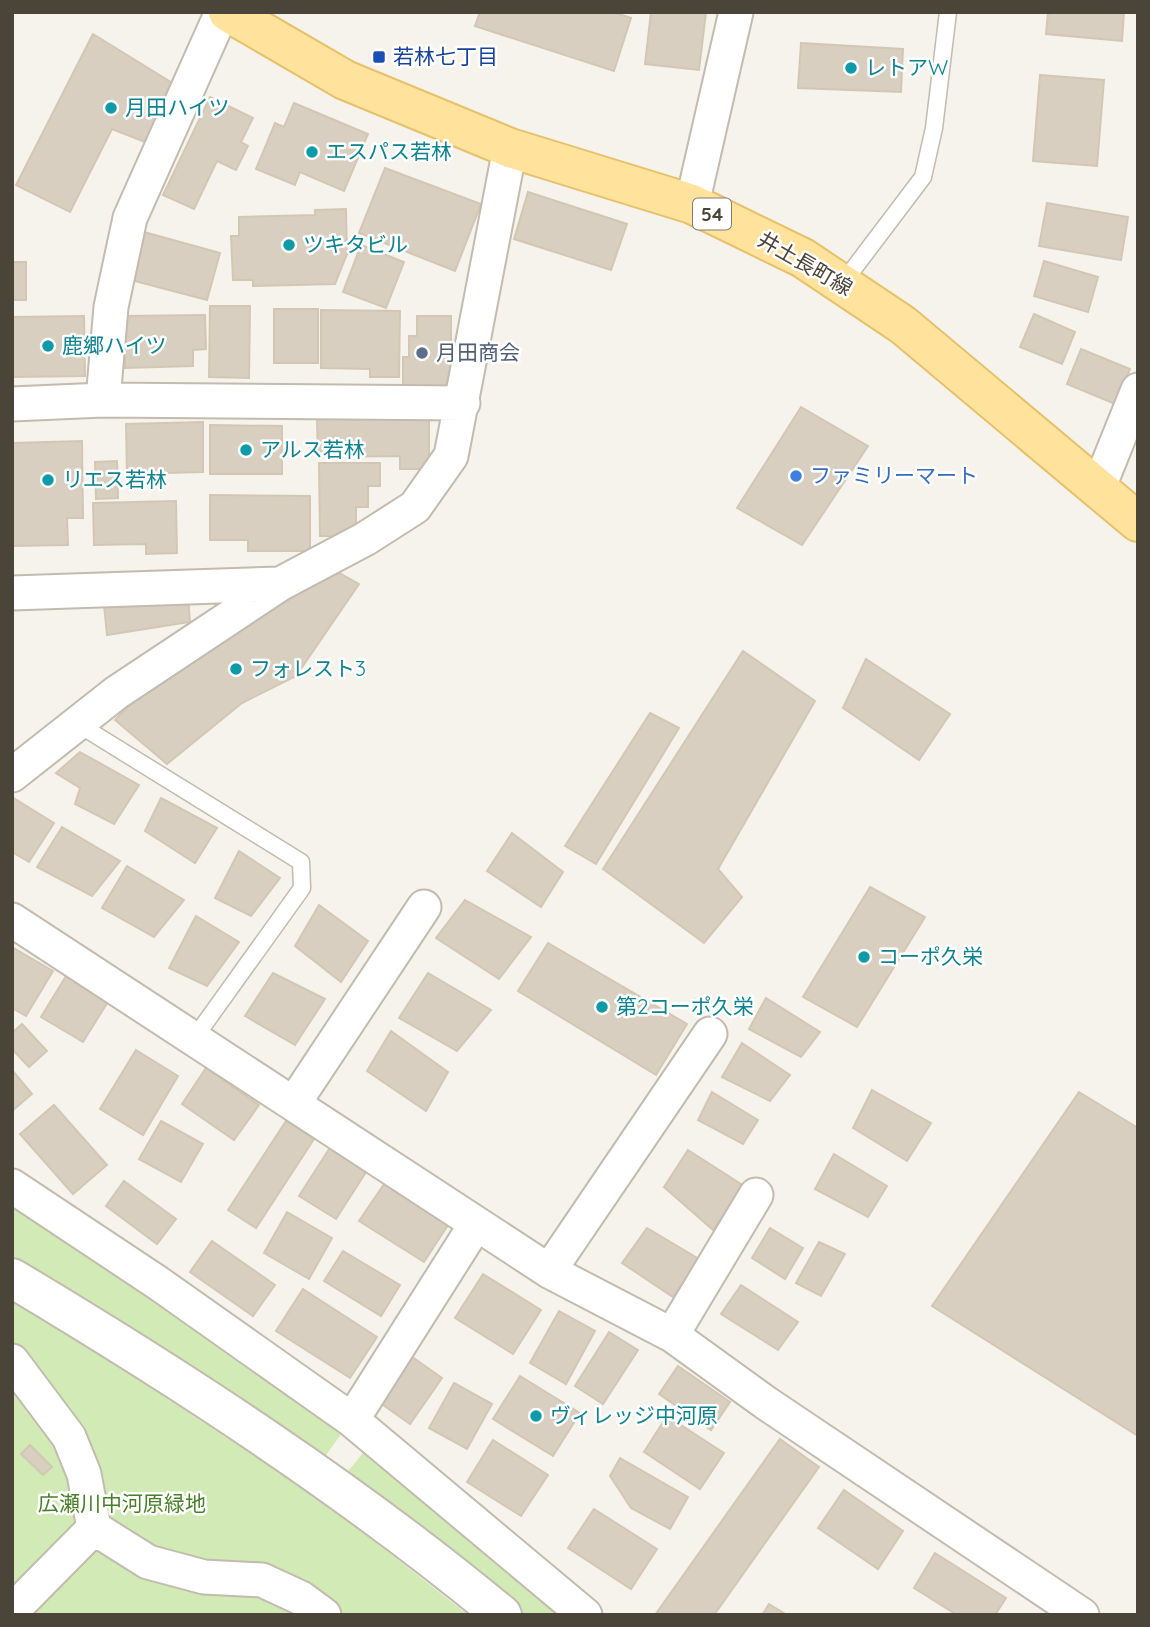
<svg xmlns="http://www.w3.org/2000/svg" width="1150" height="1627" viewBox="0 0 1150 1627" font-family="Quicksand,'Noto Sans JP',sans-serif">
<rect width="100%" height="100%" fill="#f6f3ec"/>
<path fill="#d2eab5" d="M12,1199L344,1430L324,1458L12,1257Z
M12,1297L326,1503L468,1615H12Z
M366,1449L576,1615H524L345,1475Z"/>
<path fill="#d8cfc1" stroke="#d3c7b4" stroke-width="2" d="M480,12H612L631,18L614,71L475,26Z
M651,12H706L699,70L645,64Z
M1048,12H1124L1122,41L1046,34Z
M93,34L177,86L150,144L112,129L70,212L16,185Z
M801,43L903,49L901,92L798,88Z
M1040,75L1104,80L1097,166L1033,161Z
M210,97L253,118L241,142L248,146L236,170L217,161L194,209L163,195Z
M294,103L368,134L344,191L300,172L295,185L256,169L275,123L284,127Z
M385,168L481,204L455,271L359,233Z
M528,192L627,224L611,270L514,239Z
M1047,203L1128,217L1121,260L1039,246Z
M346,209L347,254L335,284L253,286V280H233L231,236H239V217L315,215V210Z
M144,232L220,253L207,300L131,280Z
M361,245L404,262L386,308L343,292Z
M1044,261L1098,277L1088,312L1034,296Z
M12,262H26V300H12Z
M210,306H250L249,378L209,377Z
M274,309H318V363H274Z
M321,310L400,311L399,377H370V369L321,368Z
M1034,314L1075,332L1062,364L1020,347Z
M205,315L206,349L193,350V366L125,368L124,316Z
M84,316L85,376L12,377V317Z
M417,316H451V388H403V357H409V336H417Z
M1081,349L1130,369L1115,404L1067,384Z
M801,407L868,446L802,545L737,508Z
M429,416V469H400V456L318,457L317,418Z
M203,422V472L127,474L126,424Z
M210,425L282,426V474H210Z
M82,441L83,518H67L68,545L12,546V443Z
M117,461L118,498L96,499L95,462Z
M319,463H380V486H368V507H356V536H320Z
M210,495L310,496V551H248V540H210Z
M176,501L177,553L146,554V544L94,545L93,503Z
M330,568L359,584L296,676L242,703L167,764L115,720L147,687Z
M188,597L190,622L107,635L104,605Z
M743,651L815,701L718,869L742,897L704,943L603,869Z
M866,659L950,714L919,760L843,708Z
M650,713L679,728L596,864L565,846Z
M80,752L139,785L114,824L75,804L80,788L56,773Z
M12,797L54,823L29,862L12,852Z
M161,798L217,828L195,863L145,831Z
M62,827L120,861L92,896L37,867Z
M512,833L563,872L541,907L487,871Z
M239,851L280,878L251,916L215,898Z
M127,866L184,900L154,937L102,908Z
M870,887L925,917L857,1027L803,997Z
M465,900L531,937L499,979L436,938Z
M319,905L368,941L341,982L295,946Z
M196,916L239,942L207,986L169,968Z
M548,943L687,1024L656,1075L518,991Z
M12,947L53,971L26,1016L12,1008Z
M273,973L325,999L295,1045L245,1016Z
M428,973L491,1010L457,1051L399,1018Z
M66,976L109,1000L83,1042L41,1017Z
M766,998L820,1032L801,1057L749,1029Z
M22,1024L47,1051L29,1067L12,1049V1033Z
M391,1031L448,1072L426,1111L367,1071Z
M742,1043L790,1075L770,1101L722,1077Z
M136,1050L178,1076L143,1135L100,1109Z
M206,1068L259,1105L234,1140L182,1104Z
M12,1070L32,1094L12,1111Z
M872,1090L931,1123L907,1161L853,1128Z
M712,1092L758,1120L743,1144L698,1120Z
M1079,1092L1138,1128V1436L932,1306Z
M54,1105L107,1165L73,1194L20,1134Z
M161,1121L203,1144L181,1182L139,1159Z
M286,1121L314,1139L256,1228L228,1210Z
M331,1146L368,1169L336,1219L299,1196Z
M688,1150L744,1186L713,1230L664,1187Z
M834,1154L887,1186L868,1217L815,1189Z
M124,1181L176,1219L157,1244L106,1206Z
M384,1184L448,1225L424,1262L359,1221Z
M287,1212L332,1238L309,1279L264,1253Z
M647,1228L699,1259L673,1297L622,1263Z
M770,1228L803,1248L785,1279L752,1258Z
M212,1241L275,1285L253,1316L190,1272Z
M819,1242L845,1254L821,1296L796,1283Z
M343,1251L400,1285L381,1316L324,1281Z
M483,1274L541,1310L513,1354L455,1318Z
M741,1285L798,1322L778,1350L721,1314Z
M303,1289L377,1337L350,1378L276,1331Z
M559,1311L595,1331L566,1384L530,1363Z
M609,1332L638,1350L603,1404L575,1386Z
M408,1354L442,1378L410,1424L376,1400Z
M678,1366L730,1402L711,1430L659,1394Z
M520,1376L580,1413L553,1456L493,1419Z
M454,1383L492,1404L467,1449L429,1428Z
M667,1416L724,1453L700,1489L644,1452Z
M780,1439L819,1467L714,1615H655Z
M493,1440L548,1475L521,1516L467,1482Z
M30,1445L52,1467L43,1475L21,1454Z
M620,1458L688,1497L670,1529L631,1508L610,1476Z
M844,1490L903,1531L878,1569L818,1528Z
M594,1509L657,1549L631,1589L568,1548Z
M935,1553L1006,1598L995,1615H957L914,1588Z
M769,1604L787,1615H762Z"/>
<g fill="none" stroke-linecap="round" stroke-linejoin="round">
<g stroke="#c2bbae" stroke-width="19">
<path id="service" d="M842,284L923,177L934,128L948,12
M78,724L301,862L302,888L193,1040"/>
</g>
<g stroke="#c2bbae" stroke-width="37">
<path id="minor" d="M692,204L736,12
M103,400L111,307L130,218L222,12
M12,404L103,400L463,403
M1098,489L1138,390
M12,593L279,584
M12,775L116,693L280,584L365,539L415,507L451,456L510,148
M12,920L549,1271L672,1335L766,1403L1082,1615
M294,1103L424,907
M12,1186L158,1283L352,1420L585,1615
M549,1271L710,1034
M672,1335L756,1195
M12,1361L69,1437L84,1474L94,1528
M352,1420L476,1224
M12,1611L94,1528L148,1562L204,1577L262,1580L301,1598L324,1615"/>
</g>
<g stroke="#c2bbae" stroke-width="42">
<path id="tertiary" d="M12,1278C181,1379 350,1489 502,1615"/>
</g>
<g stroke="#e6c16a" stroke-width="42">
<path id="primary" d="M228,12L345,80L510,148L692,204L803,258L903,325L1138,522"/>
</g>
<use href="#service" stroke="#fff" stroke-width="16"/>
<use href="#minor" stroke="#fff" stroke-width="33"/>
<use href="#tertiary" stroke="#fff" stroke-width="38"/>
<use href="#primary" stroke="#ffe39c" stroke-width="38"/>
</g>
<rect fill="#1a4fb4" stroke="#fff" stroke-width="2.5" x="372" y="50" width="14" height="14" rx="3.5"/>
<g fill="#0f9aa8" stroke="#fff" stroke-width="2.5">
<circle cx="851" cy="68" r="7"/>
<circle cx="111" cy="108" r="7"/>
<circle cx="312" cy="152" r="7"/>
<circle cx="289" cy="245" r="7"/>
<circle cx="48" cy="346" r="7"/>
<circle cx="246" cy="450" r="7"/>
<circle cx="48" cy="480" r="7"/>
<circle cx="236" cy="669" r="7"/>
<circle cx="864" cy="957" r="7"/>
<circle cx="602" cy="1007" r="7"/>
<circle cx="536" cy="1416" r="7"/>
</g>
<circle fill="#5c6f8a" stroke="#fff" stroke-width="2.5" cx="422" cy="353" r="7"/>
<circle fill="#3f7fe0" stroke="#fff" stroke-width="2.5" cx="796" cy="476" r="7"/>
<g text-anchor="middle" stroke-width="5" stroke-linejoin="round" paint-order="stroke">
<rect fill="#fff" stroke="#817c74" stroke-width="2" x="693" y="198.5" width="38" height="31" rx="5"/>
<g font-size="19" font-weight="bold" fill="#4b4439">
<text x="712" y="221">54</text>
</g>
<g font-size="21" fill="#164399" stroke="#fff" text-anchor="start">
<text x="393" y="64">若林七丁目</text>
</g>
<g font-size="21" fill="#0d838f" stroke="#fff" text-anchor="start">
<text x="865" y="75">レトアW</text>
<text x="125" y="115">月田ハイツ</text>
<text x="326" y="159">エスパス若林</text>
<text x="303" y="252">ツキタビル</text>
<text x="62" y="353">鹿郷ハイツ</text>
<text x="260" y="457">アルス若林</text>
<text x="62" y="487">リエス若林</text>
<text x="250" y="676">フォレスト3</text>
<text x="878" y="964">コーポ久栄</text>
<text x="616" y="1014">第2コーポ久栄</text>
<text x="550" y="1423">ヴィレッジ中河原</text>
</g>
<g font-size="21" fill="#4b4439" stroke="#fff">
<text transform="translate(805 264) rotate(30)" y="7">井土長町線</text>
</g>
<g font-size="21" fill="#4e5e75" stroke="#fff" text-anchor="start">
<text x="436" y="360">月田商会</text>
</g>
<g font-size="21" fill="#366cbe" stroke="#fff" text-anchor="start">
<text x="810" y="483">ファミリーマート</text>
</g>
<g font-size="21" fill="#4a7f2a" stroke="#fff">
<text x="122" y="1511">広瀬川中河原緑地</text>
</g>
</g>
<rect width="1150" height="1627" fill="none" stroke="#4b4439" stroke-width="28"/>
</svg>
